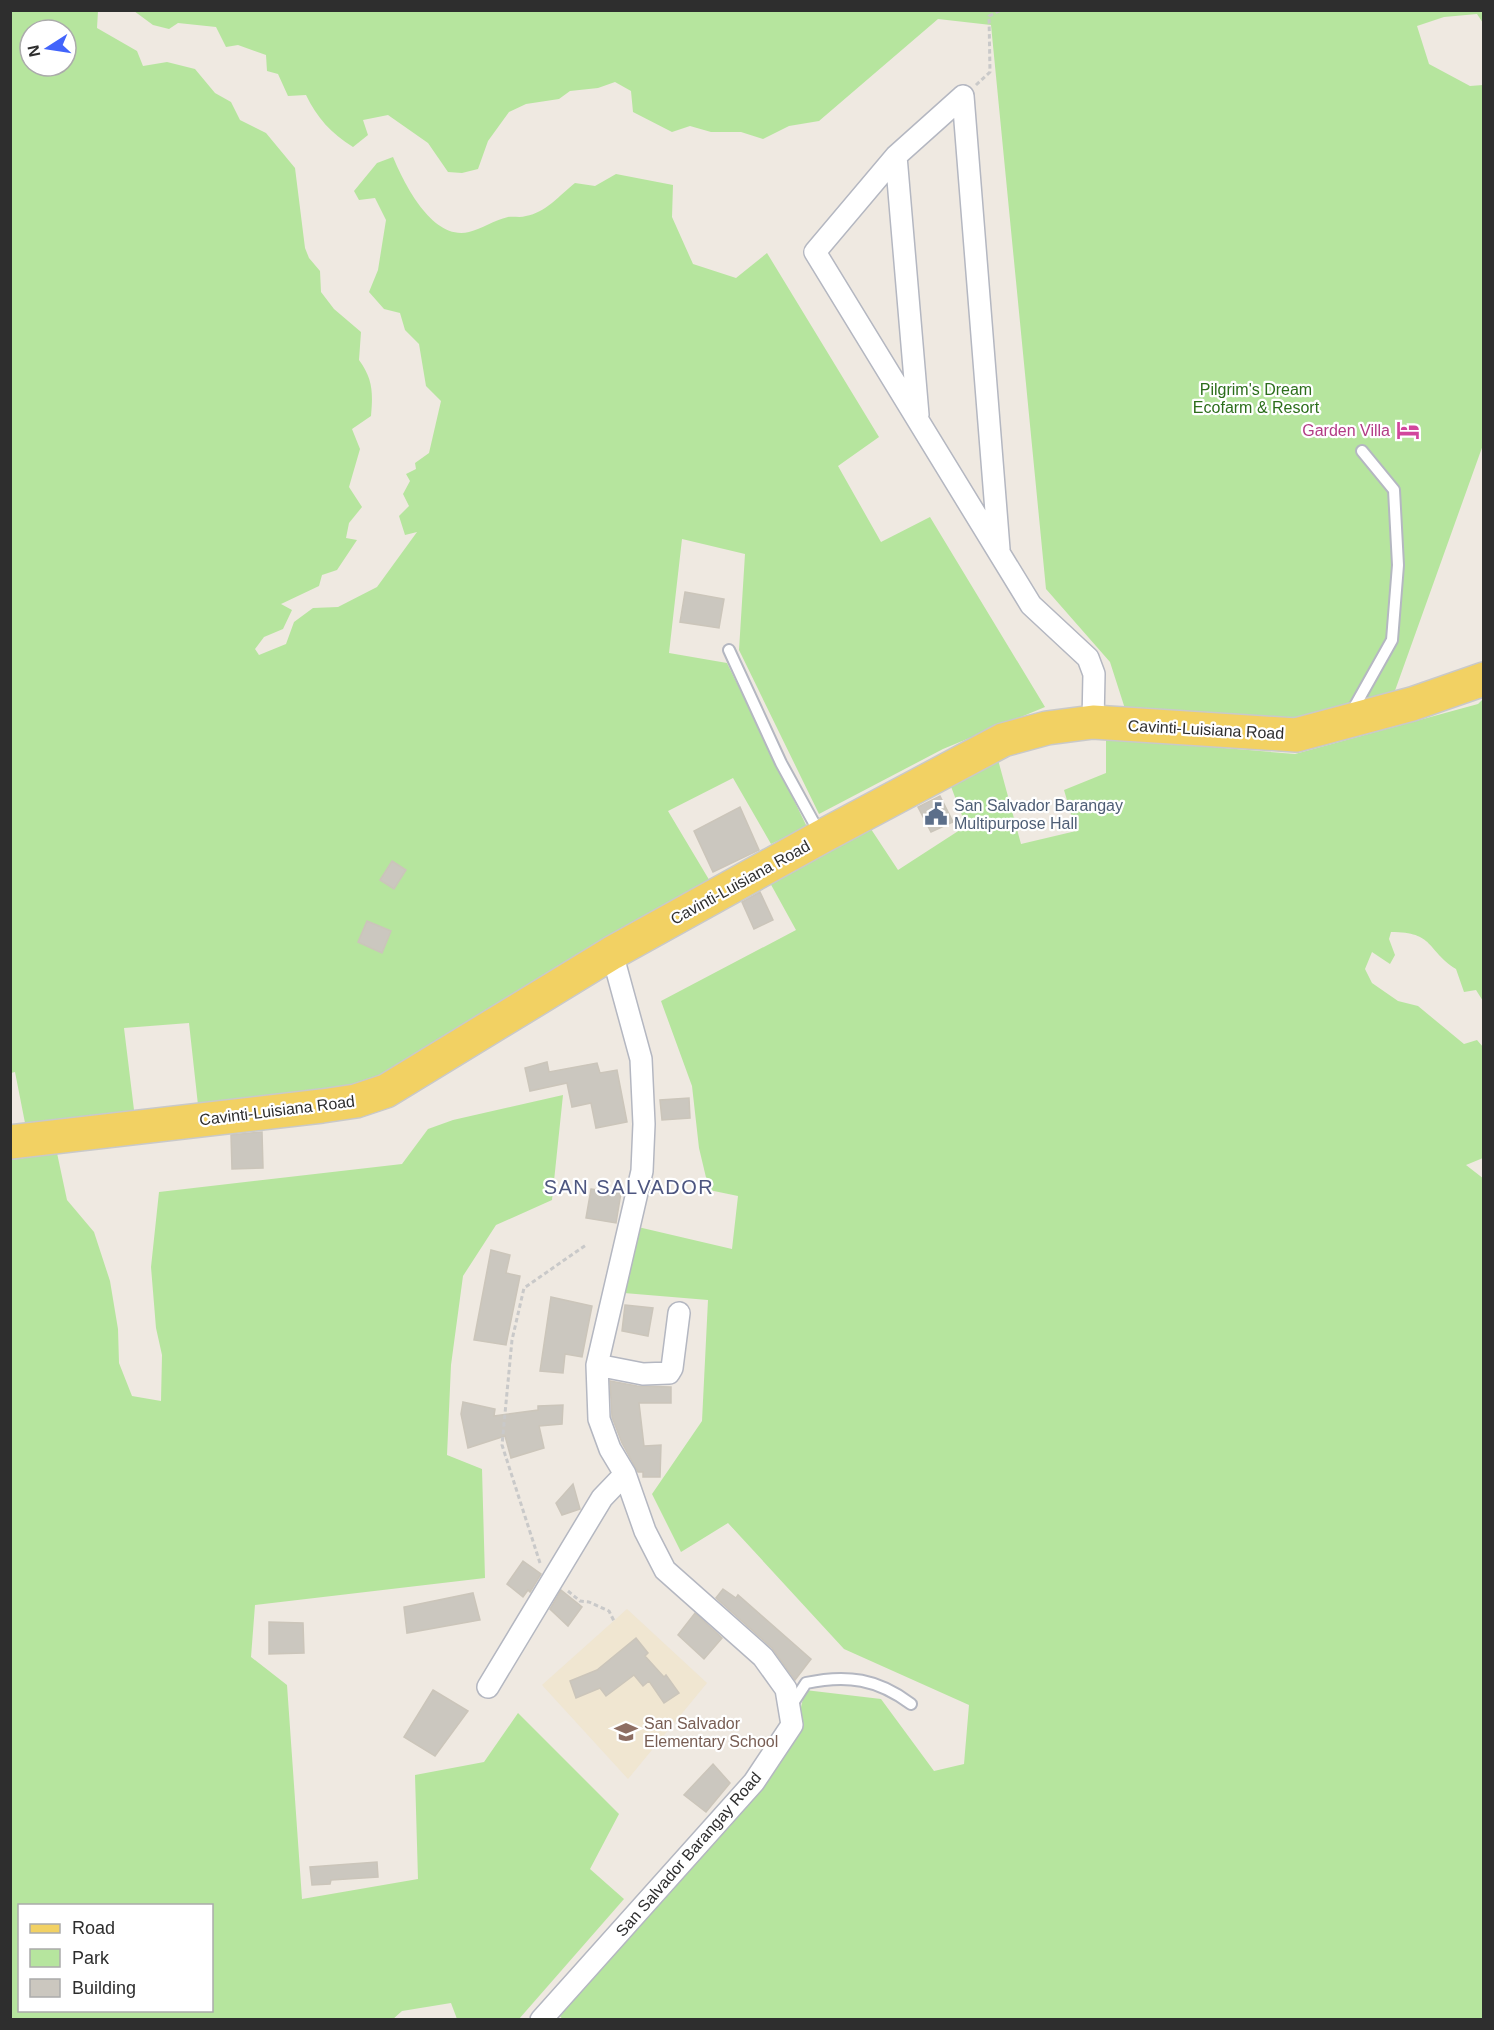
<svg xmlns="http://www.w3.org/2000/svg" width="1494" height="2030" viewBox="0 0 1494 2030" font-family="Helvetica,sans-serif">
<rect width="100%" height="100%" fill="#efe9e1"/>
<path fill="#f0e6d1" d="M627,1609L707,1683L628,1779L542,1685Z"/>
<path fill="#b6e59e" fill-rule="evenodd" d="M11,11H98L97,28L137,51L143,66L167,62L195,69L215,93L231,102L240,120L266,133L295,168L305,248L309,258L320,271L321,292L334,309L361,332L359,360C373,379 373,393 371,416L352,429L360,449L349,487L362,507L349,523L346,538L357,540L337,570L322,575L319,586L281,604L292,610L283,629L264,637L255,649L259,655L286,644L294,622L313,608L338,607L377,587L417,532L405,535L399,516L409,506L403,494L410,481L406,474L416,469L415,463L429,453L441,401L426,386L419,344L405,330L400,313L384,309L369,292L378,270L386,220L375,198L359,200L354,191L377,163L393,157C404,183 432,241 469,232C482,229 494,220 508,217C514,216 520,218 526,216C545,213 560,195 575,183L595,186L616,174L673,185L672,217L693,264L736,278L767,253L879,437L838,466L881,542L930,517L1045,707L943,749L819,814L739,650L745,554L682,539L669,653L727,663L807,827L771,844L733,778L668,811L711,883L442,1041L355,1089L198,1105L189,1023L124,1028L134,1110L26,1128L15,1072L11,1073ZM30,30H66V66H30Z
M134,11H1483V23L1477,14L1444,17L1417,26L1429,64L1470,86L1483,85L1484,442L1392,699L1288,731L1127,715L1110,662L1046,589L991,25L938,19L819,121L789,126L763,139L741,132H711L690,126L672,132L633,112L631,91L615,82L598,88L570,91L559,99L526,104L509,112L488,141L478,169L462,173L448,172L428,143L388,115L363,120L368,135L353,147C331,133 317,118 306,95L288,96L278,74L267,71L266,55L238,45L226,47L216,27L178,23L169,29L153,25Z
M1483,699V1001L1476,990L1464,992L1456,969C1426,950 1435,932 1391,932L1389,939L1395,955L1390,964L1372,952L1365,969L1372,983L1398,1001L1418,1006L1464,1044L1477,1040L1483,1047V1158L1466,1165L1484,1179L1483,2019L564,2020L556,2013L793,1741L805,1690L881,1699L934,1771L964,1764L969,1705L844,1649L728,1523L681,1552L652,1494L702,1421L708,1300L624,1293L638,1227L732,1249L738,1196L709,1190L699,1148L692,1086L661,1001L796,930L769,881L869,826L898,870L966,826L947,776L997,756L1021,844L1076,831L1064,790L1106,773V738L1295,754L1478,704Z
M563,1095L552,1200L496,1225L463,1276L451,1365L447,1455L482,1469L485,1578L255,1605L251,1657L287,1685L302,1899L418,1879L415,1775L484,1762L518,1713L619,1814L590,1869L624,1899L519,2019H457L451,2003L402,2011L392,2020H11V1160L57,1153L67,1200L94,1232L110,1281L118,1329L119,1363L132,1396L161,1401L162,1355L156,1328L151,1267L159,1192L402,1164L428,1129L453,1120ZM20,1906H212V2010H20Z"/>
<path fill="#cbc7bf" stroke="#cbc5ba" stroke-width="1.5" d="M685,592L724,599L719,628L680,622Z
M940,796L953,822L931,832L918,807Z
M740,807L759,850L713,872L694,831Z
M392,861L406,870L394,889L380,880Z
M760,892L773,920L754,929L742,902Z
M367,921L391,931L382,953L358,942Z
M547,1062L549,1072L597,1063L600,1073L617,1070L627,1122L596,1128L591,1103L572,1107L567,1083L530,1091L525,1068Z
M689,1098L690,1118L662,1120L660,1100Z
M262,1132L263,1168L232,1169L231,1135Z
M591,1189L621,1193L616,1223L586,1218Z
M491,1250L510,1255L506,1273L520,1276L506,1345L474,1340Z
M551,1297L592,1306L582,1357L565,1354L563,1373L540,1371Z
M625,1305L653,1308L648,1336L622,1331Z
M610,1381L637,1386L671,1387V1403H639L644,1446L661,1445L660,1477H643V1472H638L622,1443L612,1417Z
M463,1402L495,1409L494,1416L538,1410V1406L563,1405L562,1424L539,1426L544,1448L511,1458L505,1436L468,1448L461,1414Z
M573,1484L580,1509L562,1515L556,1503Z
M523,1561L541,1574L530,1592L528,1590L523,1597L507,1584Z
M723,1589L736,1598L738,1595L811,1659L795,1680L772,1648L716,1598Z
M561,1590L582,1607L568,1626L550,1609Z
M473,1593L480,1620L407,1633L404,1607Z
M695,1613L722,1638L704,1659L678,1635Z
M269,1622L303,1623L304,1653L269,1654Z
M636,1638L648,1653L645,1656L664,1677L666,1675L679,1693L664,1703L649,1681L643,1686L634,1675L606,1696L600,1688L576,1698L570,1681L597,1670Z
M433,1690L468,1711L435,1756L404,1737Z
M713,1764L730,1783L706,1812L684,1795Z
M377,1862L378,1877L331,1880L330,1884L312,1885L310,1867Z"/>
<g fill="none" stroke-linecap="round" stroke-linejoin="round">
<g stroke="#b4b7c1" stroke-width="14">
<path id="lane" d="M729,650L781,763L820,834
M1351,713L1392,640L1398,565L1394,490L1362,451
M791,1706L806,1683C847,1674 878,1679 911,1704"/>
</g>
<g stroke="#b4b7c1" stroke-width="24">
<path id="street" d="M963,96L896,156L815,252L1031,605L1088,658L1094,674L1093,722
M963,96L999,549
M896,156L918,415
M597,1365L643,1374L669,1373L672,1368L679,1313
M488,1687L602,1498L625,1474
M541,2020L754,1782L792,1725L786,1689L763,1657L665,1570L645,1531L625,1474L610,1449L599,1419L597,1365L642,1171L644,1124L641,1059L612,953"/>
</g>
<g stroke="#c9c9c9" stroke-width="36">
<path id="primary" d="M10,1142L322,1106L356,1101L386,1091L612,953L821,837L1003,740L1047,728L1093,722L1296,735L1412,704L1484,679"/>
</g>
<path stroke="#c9c9c9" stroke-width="3" stroke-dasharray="4.5 3" stroke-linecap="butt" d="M976,85L990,72L989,16L1001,10
M540,1563L502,1445L512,1340L524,1288L586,1245
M568,1591L580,1601L589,1602L609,1611L615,1623"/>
<use href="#lane" stroke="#fff" stroke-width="10"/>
<use href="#street" stroke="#fff" stroke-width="21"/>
<use href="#primary" stroke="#f2d163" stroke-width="33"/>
</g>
<defs>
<g id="hotel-bare" transform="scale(1.8)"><path d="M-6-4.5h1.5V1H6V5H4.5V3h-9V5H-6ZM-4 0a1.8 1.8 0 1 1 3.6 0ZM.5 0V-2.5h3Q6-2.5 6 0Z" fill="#d1479c" stroke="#fff" stroke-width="2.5" paint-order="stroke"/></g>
<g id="civic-bare" transform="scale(1.8)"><path d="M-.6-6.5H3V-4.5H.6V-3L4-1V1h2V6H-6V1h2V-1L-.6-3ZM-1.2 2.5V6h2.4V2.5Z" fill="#5c6f8a" stroke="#fff" stroke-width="2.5" paint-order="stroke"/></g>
<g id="school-bare" transform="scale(1.8)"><path d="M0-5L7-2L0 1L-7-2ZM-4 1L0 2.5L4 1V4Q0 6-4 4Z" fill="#8d6e63" stroke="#fff" stroke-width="2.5" paint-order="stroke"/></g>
</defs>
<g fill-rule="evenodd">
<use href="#hotel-bare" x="1408" y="430"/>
<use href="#civic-bare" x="936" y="814"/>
<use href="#school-bare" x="626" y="1732"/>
</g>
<g text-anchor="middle" stroke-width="4.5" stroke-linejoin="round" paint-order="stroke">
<g font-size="16" fill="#2c6e1b" stroke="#fff">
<text x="1256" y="395">Pilgrim's Dream<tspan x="1256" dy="18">Ecofarm &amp; Resort</tspan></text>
</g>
<g font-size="16" fill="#b23c85" stroke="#fff" text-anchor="end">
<text x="1390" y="436">Garden Villa</text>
</g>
<g font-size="16" fill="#2e2e2e" stroke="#fff">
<text transform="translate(1206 729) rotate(3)" y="6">Cavinti-Luisiana Road</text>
<text transform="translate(740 882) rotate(-29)" y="6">Cavinti-Luisiana Road</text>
<text transform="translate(277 1110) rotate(-7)" y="6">Cavinti-Luisiana Road</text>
<text transform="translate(688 1854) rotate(-49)" y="6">San Salvador Barangay Road</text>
</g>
<g font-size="16" fill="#4e5e75" stroke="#fff" text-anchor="start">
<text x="954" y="811">San Salvador Barangay<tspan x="954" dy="18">Multipurpose Hall</tspan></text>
</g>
<g font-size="16" fill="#785e54" stroke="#fff" text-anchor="start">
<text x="644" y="1729">San Salvador<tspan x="644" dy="18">Elementary School</tspan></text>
</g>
<g font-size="20" letter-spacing="1.5" fill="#4d5680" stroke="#fff">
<text x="629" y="1194">SAN SALVADOR</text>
</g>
</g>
<rect width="1494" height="2030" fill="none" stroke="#2e2e2e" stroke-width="24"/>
<rect x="18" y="1904" width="195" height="108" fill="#ffffff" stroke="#ababab" stroke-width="1.5"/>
<rect x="30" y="1924" width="30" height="9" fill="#f2d163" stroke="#ababab" stroke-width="1.5"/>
<text x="72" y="1934" font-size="18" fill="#2e2e2e">Road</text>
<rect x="30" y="1949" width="30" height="18" fill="#b6e59e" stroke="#ababab" stroke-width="1.5"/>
<text x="72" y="1964" font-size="18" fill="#2e2e2e">Park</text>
<rect x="30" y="1979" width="30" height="18" fill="#cbc7bf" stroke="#ababab" stroke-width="1.5"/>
<text x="72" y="1994" font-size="18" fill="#2e2e2e">Building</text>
<g transform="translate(48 48) rotate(258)"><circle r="28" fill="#ffffff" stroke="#ababab" stroke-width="1.5"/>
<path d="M0-4.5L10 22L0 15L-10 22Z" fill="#4264fb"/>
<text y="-9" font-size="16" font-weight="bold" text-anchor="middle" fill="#2e2e2e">N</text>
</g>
</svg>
